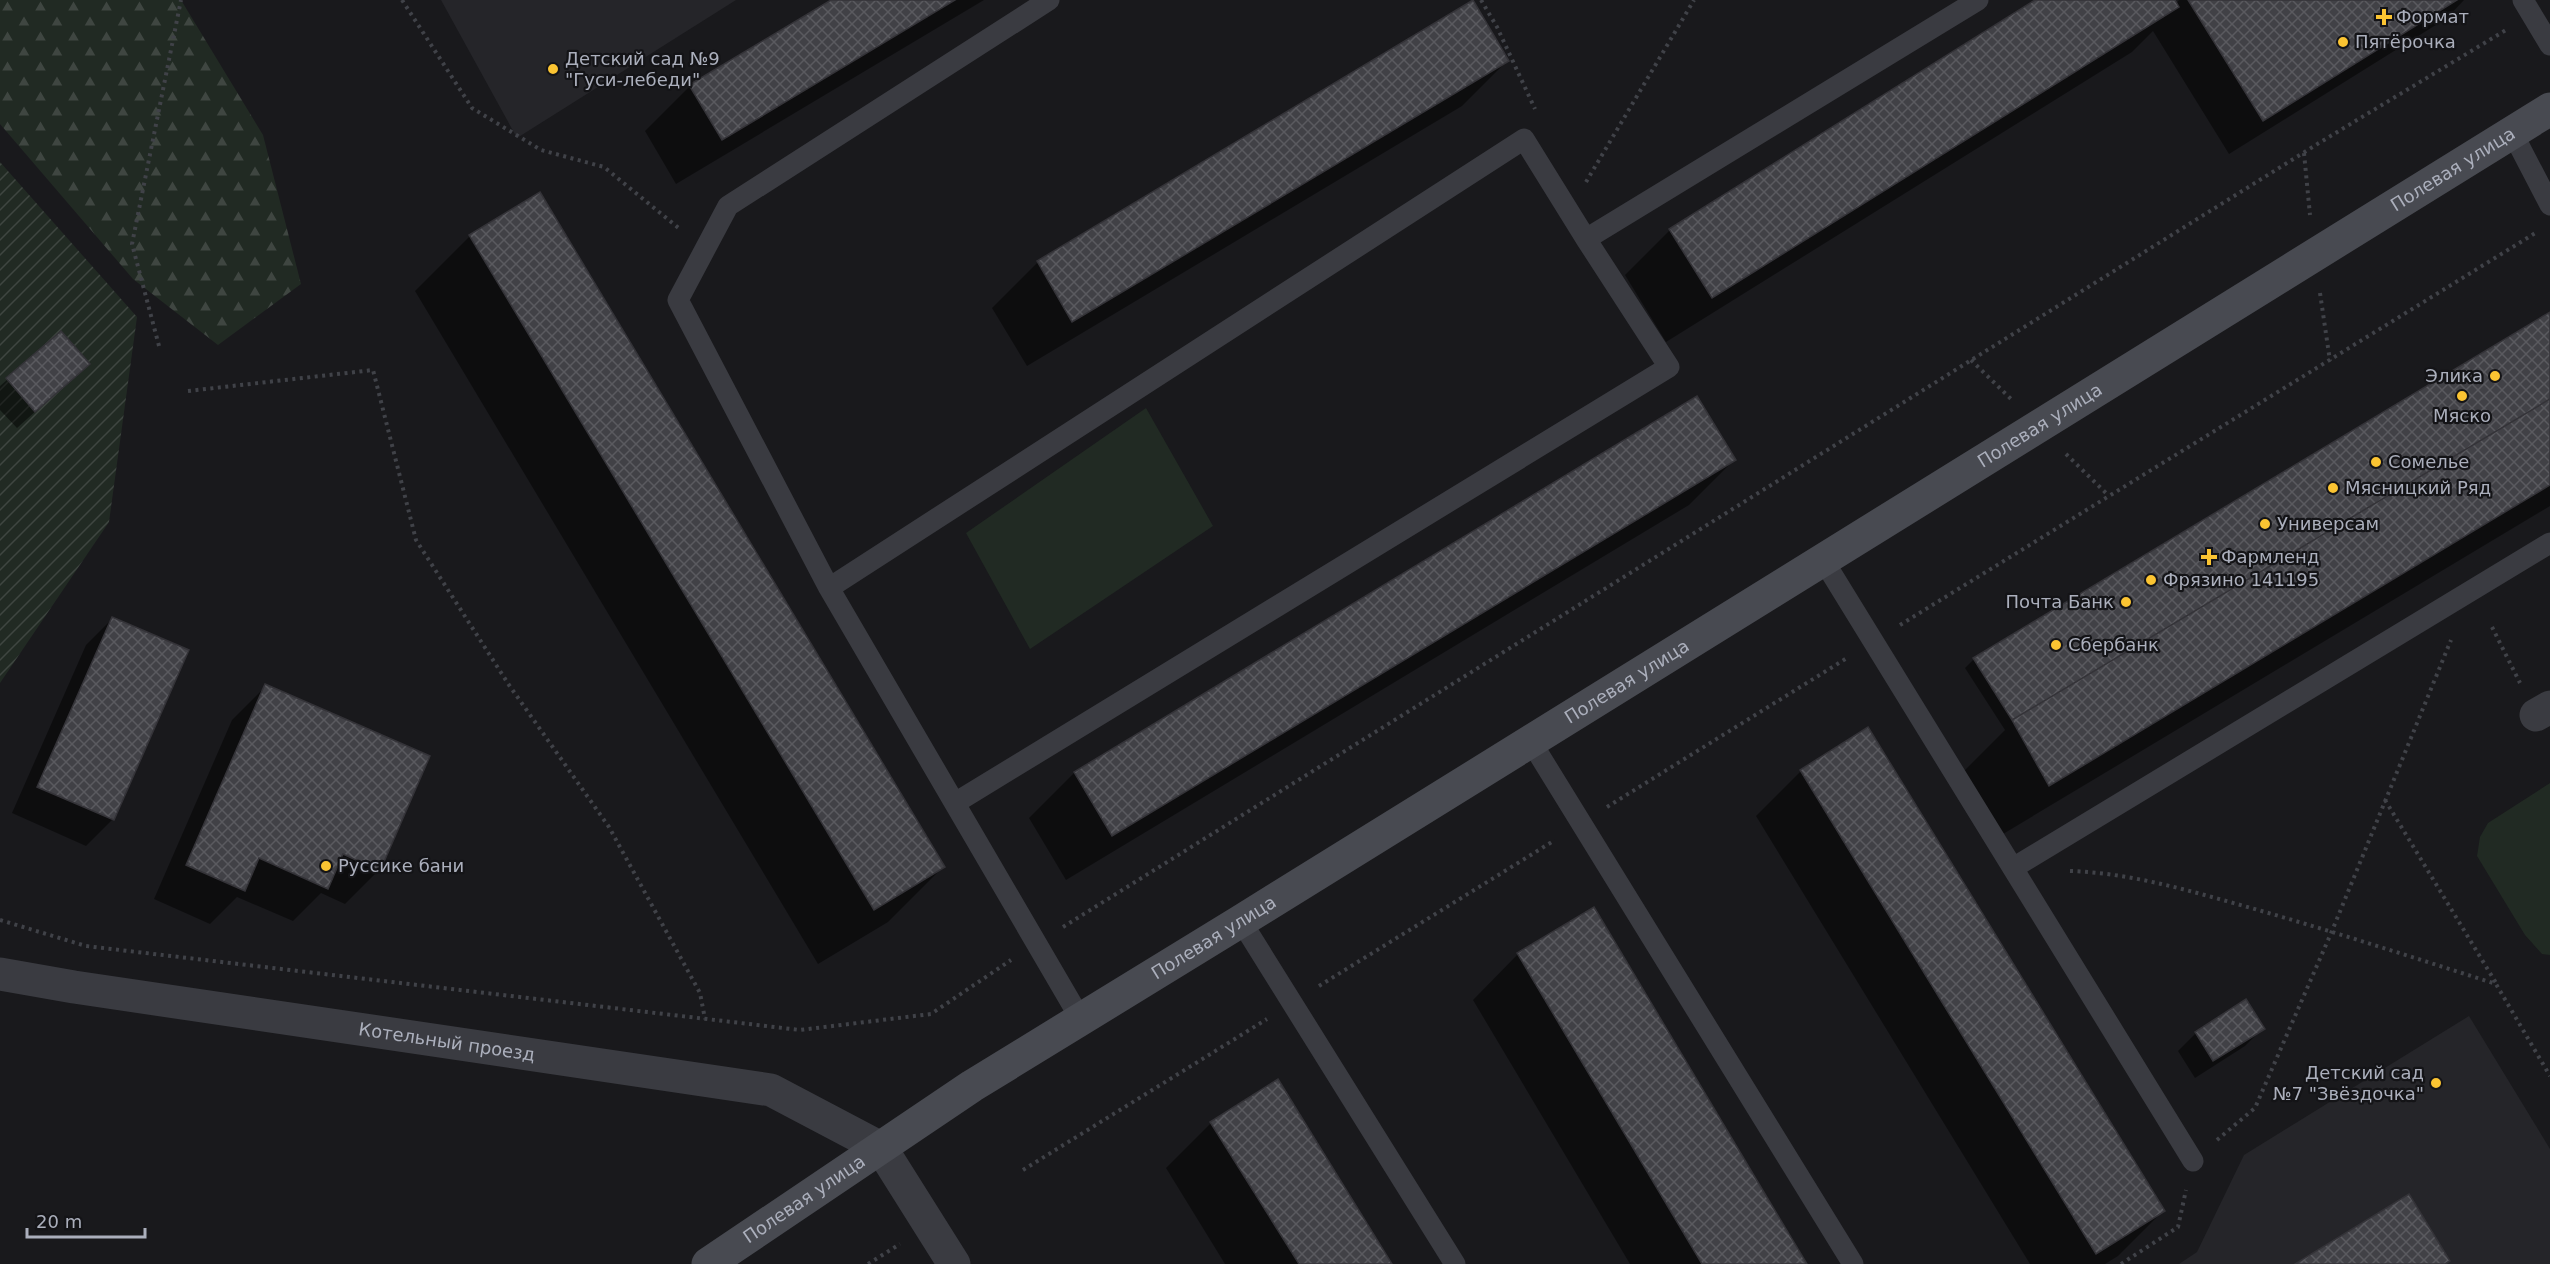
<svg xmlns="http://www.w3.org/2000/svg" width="2550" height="1264" viewBox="0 0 2550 1264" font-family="'DejaVu Sans',sans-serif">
<defs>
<pattern id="forest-firs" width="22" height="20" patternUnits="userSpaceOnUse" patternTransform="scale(1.5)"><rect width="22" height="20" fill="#212a23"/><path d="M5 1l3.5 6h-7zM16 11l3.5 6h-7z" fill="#3f4641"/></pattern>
<pattern id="garden-furrows" width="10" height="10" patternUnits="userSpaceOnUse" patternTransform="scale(1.5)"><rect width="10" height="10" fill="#212a23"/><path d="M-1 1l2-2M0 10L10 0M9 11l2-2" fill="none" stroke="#3f4641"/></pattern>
<pattern id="building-cross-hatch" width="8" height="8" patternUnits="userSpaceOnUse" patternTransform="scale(1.5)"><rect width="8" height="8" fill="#414146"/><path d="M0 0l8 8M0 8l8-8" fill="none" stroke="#5a5a5f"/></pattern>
</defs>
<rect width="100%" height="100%" fill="#19191c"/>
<path fill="#252529" d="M441,0H736L517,138Z
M2469,1016L2550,1149V1264H2179L2197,1252L2244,1155Z"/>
<path fill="#212a23" d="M1146,408L1213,526L1030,649L966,533Z
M2550,783V955L2542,954L2525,935L2477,856L2480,837L2488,823Z"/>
<path fill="url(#forest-firs)" d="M0,0H181L263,135L301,284L218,345L133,279L0,124Z"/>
<path fill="url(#garden-furrows)" d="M0,162L137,317L109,522L0,683Z"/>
<path fill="#0007" d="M834,0H984L676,184L645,131L690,86Z
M2038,0H2173L2176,4L2179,0H2464L2447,18L2229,154L2153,31L2132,52L1666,342L1625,275L1670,230Z
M1472,2L1507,61L1462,106L1027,366L992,308L1038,262Z
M470,236L943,867L888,922L818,964L415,291Z
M2550,314V506L1993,840L1958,777L2005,730L1965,668L1974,659Z
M61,333L88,364L17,428L0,410V386Z
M1734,460L1689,505L1066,880L1029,818L1074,773Z
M112,619L113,819L86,846L12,813L86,645Z
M266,686L379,870L345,904L321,893L293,921L237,897L210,924L154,899L232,720Z
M1801,771L2163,1211L2118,1256L2105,1264H2030L1756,816Z
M1518,954L1805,1264H1630L1473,1000Z
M2246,1001L2263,1028L2245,1046L2195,1078L2178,1051L2196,1033Z
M1211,1123L1391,1264H1225L1166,1168Z"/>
<path fill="url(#building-cross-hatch)" stroke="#343338" stroke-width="1.5" d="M831,0H955L722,140L689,85Z
M1473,0L1509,61L1072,322L1037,261Z
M2035,0H2175L2179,7L1712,298L1669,229Z
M2188,0H2457L2263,121Z
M540,192L945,867L874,910L469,235Z
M2550,312V399L2012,720L1973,658Z
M61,331L90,364L35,412L6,378Z
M1697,396L1736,460L1112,836L1074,772Z
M2550,399V485L2049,786L2012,720Z
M112,617L189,650L114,820L37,787Z
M265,684L430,756L380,871L343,854L328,889L259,858L245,891L186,865Z
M1868,727L2165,1211L2096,1254L1800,770Z
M1594,907L1762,1189L1807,1264H1702L1517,953Z
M2246,999L2265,1029L2213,1061L2195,1032Z
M1278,1079L1313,1136L1392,1264H1299L1210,1122Z
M2409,1194L2450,1261L2445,1264H2295Z"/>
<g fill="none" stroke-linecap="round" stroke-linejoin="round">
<path stroke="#404248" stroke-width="4" stroke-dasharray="3 4.5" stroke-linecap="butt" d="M402,0L472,108L541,150L604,167L681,230
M1481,0L1497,27L1535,109
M2304,153L2310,215
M1586,182L1694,0
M2320,293L2330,361
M159,346L132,244L181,0
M1971,360L2012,400
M188,391L373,370L416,540L509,685L609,827L700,993L705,1019
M2066,454L2108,495
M1900,625L2537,232
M2492,627L2520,683
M2385,800L2496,983
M1607,807L1847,658
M2070,871C2130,873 2187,890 2244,906C2329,930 2412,957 2496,984L2550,1076
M0,920L86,946L800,1030L931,1014L1011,960
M1063,927L2319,143L2506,30
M1319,986L1555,840
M2217,1140L2255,1108L2332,931L2451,640
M1023,1170L1267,1019
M868,1264L900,1244
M2121,1264L2178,1227L2186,1190"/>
<path stroke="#3a3b41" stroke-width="21" d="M1049,0L728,206L678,300L829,588L1080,1018
M2523,0L2550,45
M2512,132L2550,205
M1822,558L2193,1161
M829,588L1524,139L1586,239
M1530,740L1853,1264
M955,803L1669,367L1586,239L1978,0
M2013,868L2550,543
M1241,921L1455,1264"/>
<g stroke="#3a3b41" stroke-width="33">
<path d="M2536,715L2550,707"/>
<path id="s1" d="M0,974L74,987L771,1090L881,1148L954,1264"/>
</g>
<path stroke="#484a51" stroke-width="33" id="s2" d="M708,1264L972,1086L1241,921L2550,109"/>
</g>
<g fill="#fbc432" stroke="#141417" stroke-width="2">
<path d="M2381 8h6v6h6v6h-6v6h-6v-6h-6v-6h6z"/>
<circle cx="2343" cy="42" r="6"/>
<circle cx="553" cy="69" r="6"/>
<circle cx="2495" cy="376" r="6"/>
<circle cx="2462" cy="396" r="6"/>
<circle cx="2376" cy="462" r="6"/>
<circle cx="2333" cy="488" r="6"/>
<circle cx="2265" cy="524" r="6"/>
<path d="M2206 548h6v6h6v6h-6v6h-6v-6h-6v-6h6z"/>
<circle cx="2151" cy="580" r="6"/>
<circle cx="2126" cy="602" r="6"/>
<circle cx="2056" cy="645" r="6"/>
<circle cx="326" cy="866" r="6"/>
<circle cx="2436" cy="1083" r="6"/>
</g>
<g text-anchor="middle" stroke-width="4.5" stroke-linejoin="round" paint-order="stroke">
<g font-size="18" fill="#abafbc" stroke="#141417" text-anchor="start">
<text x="2396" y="23">Формат</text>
<text x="2355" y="48">Пятёрочка</text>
<text x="565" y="65">Детский сад №9<tspan x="565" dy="21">"Гуси-лебеди"</tspan></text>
<text x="2483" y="382" text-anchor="end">Элика</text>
<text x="2462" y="422" text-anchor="middle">Мяско</text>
<text x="2388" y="468">Сомелье</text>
<text x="2345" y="494">Мясницкий Ряд</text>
<text x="2277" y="530">Универсам</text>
<text x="2221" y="563">Фармленд</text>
<text x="2163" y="586">Фрязино 141195</text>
<text x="2114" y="608" text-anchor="end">Почта Банк</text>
<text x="2068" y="651">Сбербанк</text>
<text x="338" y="872">Руссике бани</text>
<text x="2424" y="1079" text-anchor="end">Детский сад<tspan x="2424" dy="21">№7 "Звёздочка"</tspan></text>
</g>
<g font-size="18" fill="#abafbc" stroke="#141417">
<text dy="6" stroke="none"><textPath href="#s2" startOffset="2060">Полевая улица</textPath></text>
<text dy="6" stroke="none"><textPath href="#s2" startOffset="1574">Полевая улица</textPath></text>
<text dy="6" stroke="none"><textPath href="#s2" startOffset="1088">Полевая улица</textPath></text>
<text dy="6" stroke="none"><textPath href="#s2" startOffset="602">Полевая улица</textPath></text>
<text dy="6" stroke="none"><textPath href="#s1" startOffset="452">Котельный проезд</textPath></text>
<text dy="6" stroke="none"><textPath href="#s2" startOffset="116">Полевая улица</textPath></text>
</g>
</g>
<path d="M27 1228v9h118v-9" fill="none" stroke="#abafbc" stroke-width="3"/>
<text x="36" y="1228" font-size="18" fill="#abafbc" stroke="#141417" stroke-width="4.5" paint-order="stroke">20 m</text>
</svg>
